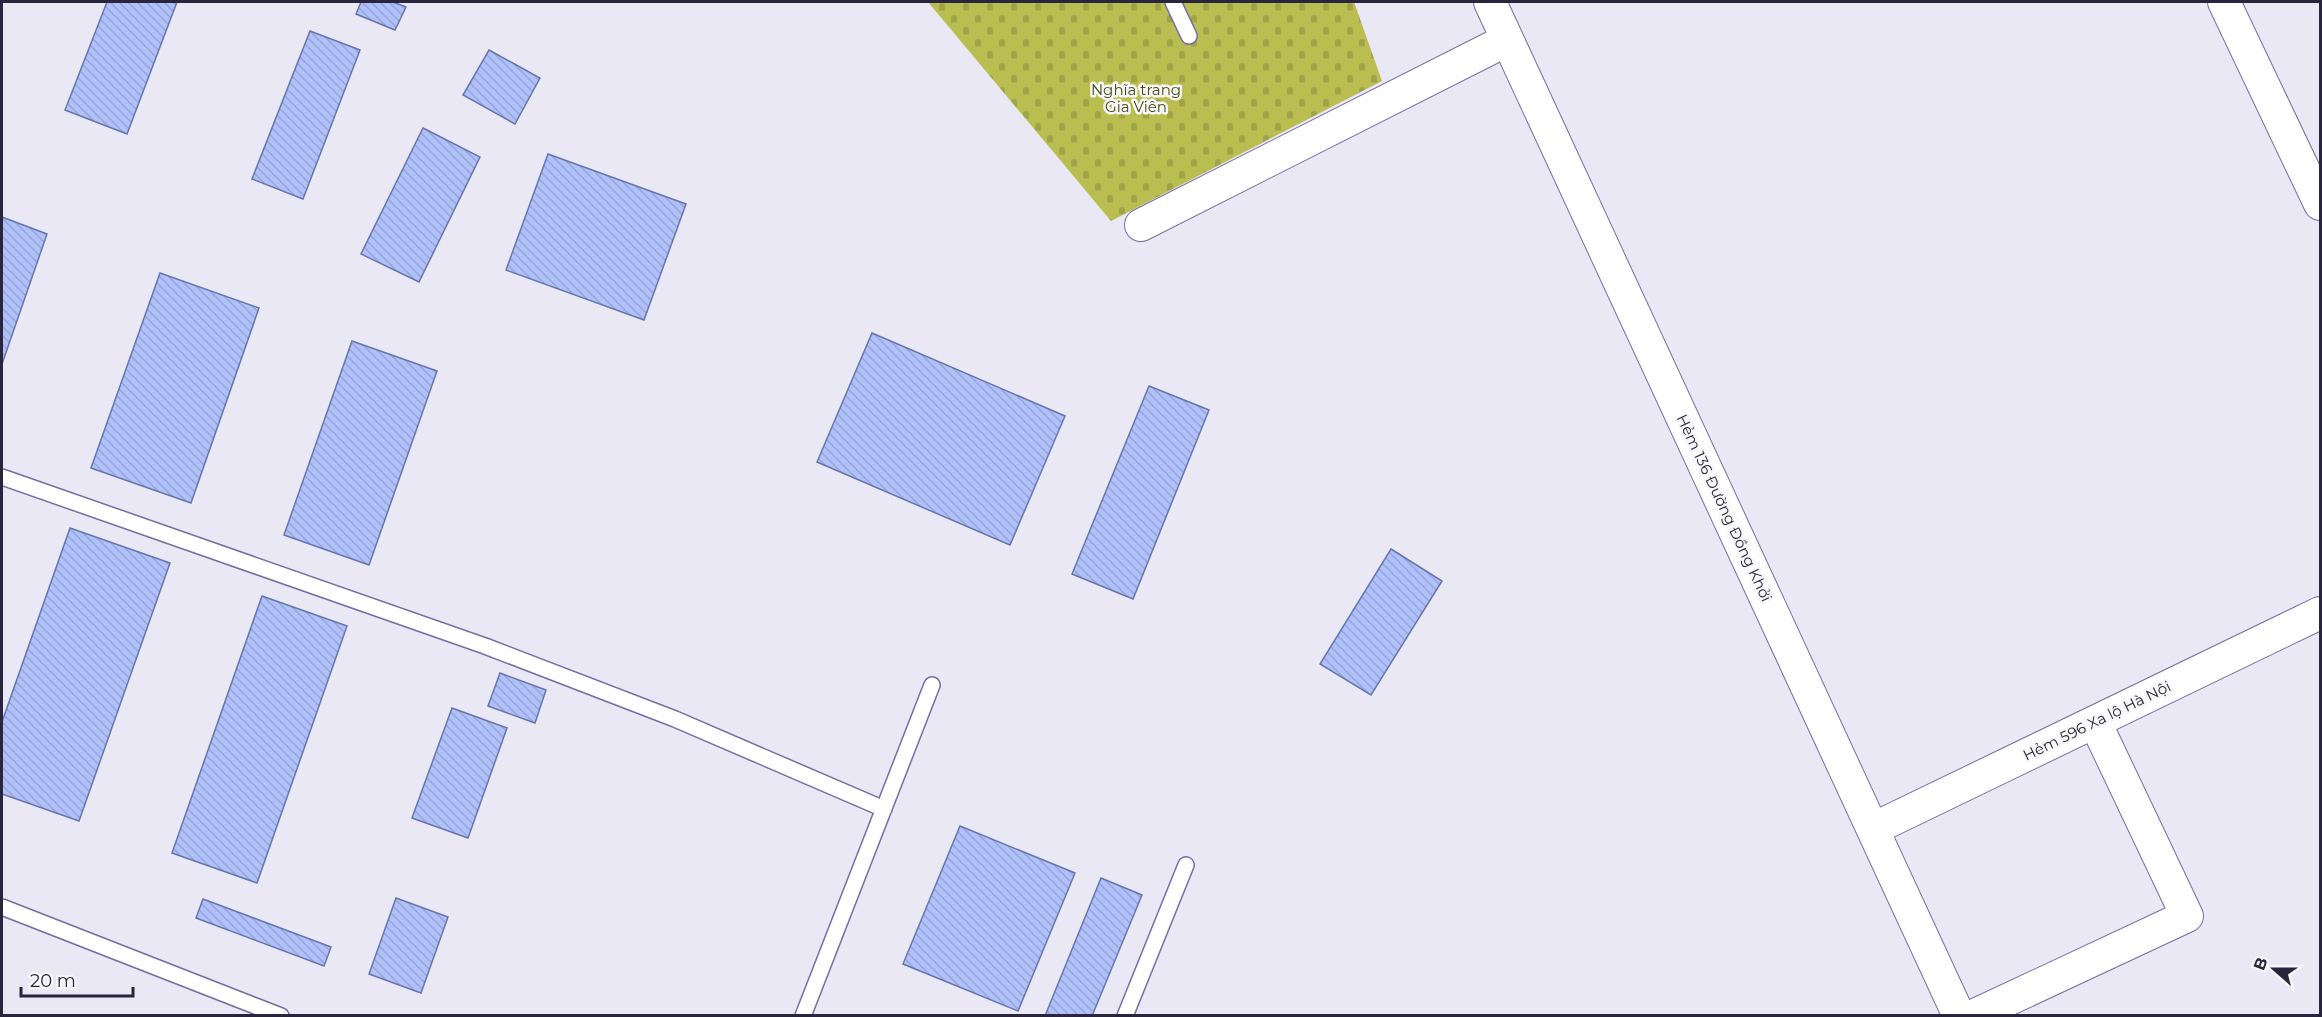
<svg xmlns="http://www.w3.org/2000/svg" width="2322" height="1017" viewBox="0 0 2322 1017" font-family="Montserrat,sans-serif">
<defs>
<pattern id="cemetery-stones" width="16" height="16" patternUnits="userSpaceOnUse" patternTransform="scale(1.5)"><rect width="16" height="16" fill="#babe51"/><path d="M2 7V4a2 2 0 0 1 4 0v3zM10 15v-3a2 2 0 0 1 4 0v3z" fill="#a0a348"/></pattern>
<pattern id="building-back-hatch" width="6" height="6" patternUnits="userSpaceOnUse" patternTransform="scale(1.5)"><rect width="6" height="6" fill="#afc0fa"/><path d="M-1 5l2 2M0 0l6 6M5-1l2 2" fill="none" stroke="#97a5d7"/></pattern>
</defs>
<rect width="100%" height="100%" fill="#eae8f5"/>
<path fill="url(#cemetery-stones)" d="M928,2H1354L1382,81L1111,221Z"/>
<path fill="url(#building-back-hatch)" stroke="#6676ab" stroke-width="1.5" d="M107,2H177L127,134L65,110Z
M361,2H393L406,7L395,30L356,14Z
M310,31L360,50L303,199L252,179Z
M489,50L540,78L515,124L463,95Z
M423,128L480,157L419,282L361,254Z
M548,154L686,204L644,320L506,270Z
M2,217L47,234L2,364Z
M160,273L259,308L191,503L91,468Z
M872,333L1065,416L1010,545L817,462Z
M352,341L437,371L369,565L284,535Z
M1149,386L1209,410L1133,599L1072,574Z
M70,528L170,563L79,821L2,794V722Z
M1391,549L1442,581L1371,695L1320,664Z
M262,596L347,626L257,883L172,853Z
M500,673L546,690L535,723L488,706Z
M452,708L507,728L468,838L412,818Z
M960,826L1075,873L1018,1011L903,964Z
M1101,878L1142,895L1092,1016H1045Z
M396,898L448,917L421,993L369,974Z
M203,899L331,947L324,966L196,918Z"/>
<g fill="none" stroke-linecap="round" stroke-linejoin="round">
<g stroke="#766da4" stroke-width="18">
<path id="lane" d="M1173,2L1189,36
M2,477L485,646L675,719L884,809
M2,907L281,1016
M803,1016L932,685
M1125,1016L1186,865"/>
</g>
<g stroke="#766da4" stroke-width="34">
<path id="street" d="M1490,2L1959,1016
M2224,2L2320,204
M1141,225L1507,40
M1873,829L2320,613
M1973,1016L2187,916L2095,722"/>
</g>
<use href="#lane" stroke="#fff" stroke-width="15"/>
<use href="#street" stroke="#fff" stroke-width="32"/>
</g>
<g text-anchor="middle" stroke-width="5" stroke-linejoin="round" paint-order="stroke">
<g font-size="15" fill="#494c1e" stroke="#f7f7f7">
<text x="1136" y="95">Nghĩa trang<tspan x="1136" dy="17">Gia Viên</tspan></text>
</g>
<g font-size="15" fill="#29253c" stroke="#f7f7f7">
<text transform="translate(1724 508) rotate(65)" y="5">Hẻm 136 Đường Đồng Khởi</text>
<text transform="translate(2097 721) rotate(-26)" y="5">Hẻm 596 Xa lộ Hà Nội</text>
</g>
</g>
<rect width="2322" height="1017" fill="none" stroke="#29253c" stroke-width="6"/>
<g transform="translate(2274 969) rotate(291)" stroke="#f7f7f7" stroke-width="4.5" paint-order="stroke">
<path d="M0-4.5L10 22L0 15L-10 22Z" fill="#29253c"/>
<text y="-9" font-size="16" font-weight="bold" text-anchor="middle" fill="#29253c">B</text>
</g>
<path d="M21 987v9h112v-9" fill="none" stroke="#29253c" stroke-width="3"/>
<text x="30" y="987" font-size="18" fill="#29253c" stroke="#f7f7f7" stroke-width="4.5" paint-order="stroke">20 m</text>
</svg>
